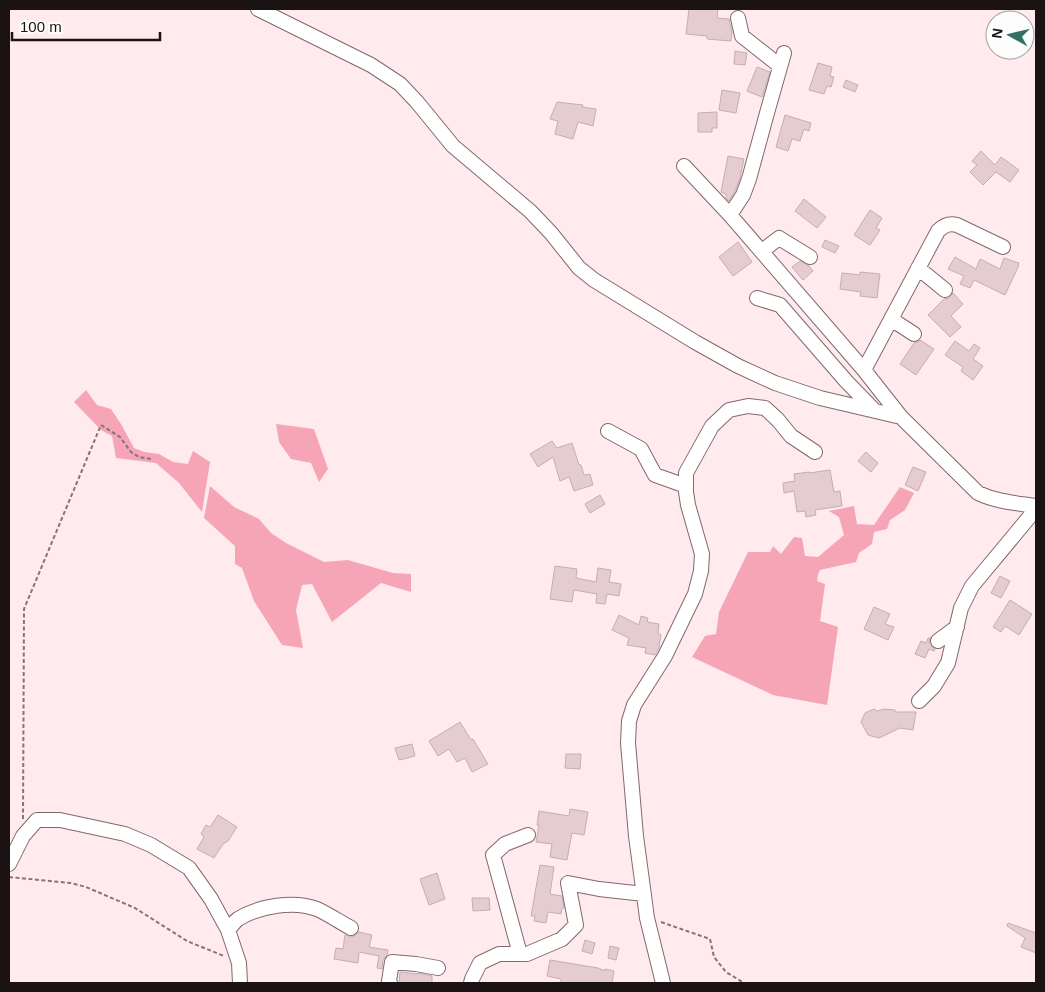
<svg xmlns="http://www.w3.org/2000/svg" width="1045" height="992" viewBox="0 0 1045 992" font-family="Helvetica,sans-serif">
<rect width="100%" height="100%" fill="#ffeaed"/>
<path fill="#f5a5b5" d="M86,390L97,405L111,409L121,424L134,448L144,452L159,454L173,462L188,464L193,451L210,462L202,512L179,483L156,463L116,458L112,436L101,430L74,402Z
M276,424L314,429L328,469L319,482L311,463L291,459L279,442Z
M210,486L234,507L259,519L271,533L286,543L324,562L348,560L393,573L411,574V592L381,583L332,622L312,584L302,585L296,610L303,648L282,645L254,601L242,568L235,564V546L204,518Z
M900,487L914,493L905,510L890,520L887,529L874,532L872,544L859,553L856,562L820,570L818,574L817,581L825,584L820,621L838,627L827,705L773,695L692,657L705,636L716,634L719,612L748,552H770L773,546L781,554L794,537L802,538L805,556L818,557L844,535L839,517L829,511L854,506L857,524L874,525Z"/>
<path fill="#e5ccd0" stroke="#c6adb1" d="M689,9H718L717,18L729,19L732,32L731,41L707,39V36L686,34Z
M735,51L747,53L745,65L734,64Z
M818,63L832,67L830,76L834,77L831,87L827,86L824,94L809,90Z
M757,67L770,72L762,97L747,91Z
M846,80L858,85L855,92L843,87Z
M722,90L740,93L736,113L719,110Z
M557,102L583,105L582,107L596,109L593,126L578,122L573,139L555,134L558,121L550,119Z
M717,112V128H712V132H698V113Z
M785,115L811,123L809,131L804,129L800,141L792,139L788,151L776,147Z
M981,151L995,165L1001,157L1019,170L1010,182L996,172L983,185L970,172L977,165L972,161Z
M728,156L744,159L740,178L735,191L729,201L726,198V194L721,192Z
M804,199L826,217L817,228L795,211Z
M870,210L882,218L876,228L880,230L870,245L854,235Z
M825,240L839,246L835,253L822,247Z
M738,242L752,262L733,276L719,257Z
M955,257L976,269L980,259L1000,269L1004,258L1019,263L1018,265H1019L1005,295L974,280L970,288L960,284L964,276L948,269Z
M800,261L809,266L813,271L803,280L792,267Z
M860,272L880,274L877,298L860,296L861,292L840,289L842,273L860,275Z
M953,293L963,304L951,316L961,327L950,337L928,315L944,299L949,298Z
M920,340L934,349L916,375L900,364L914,343L918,342Z
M955,341L969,351L974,344L980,348L973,359L983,366L973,380L961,371L963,367L945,355Z
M552,441L557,448L572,443L579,465H581L584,475L590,474L593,485L574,491L569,477L560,481L553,457L538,467L530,454Z
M866,452L878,463L871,472L858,461Z
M913,467L926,472L918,491L905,485Z
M830,470L834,492L840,491L842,506L815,510L816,515L806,517L805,511L797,512L794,491L784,493L783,483L795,481L794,474L809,472V473Z
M600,495L605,504L590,513L585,504Z
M555,566L577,569L576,578L596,582L598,568L611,570L609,582L621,584L619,596L607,594L605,604L596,603L597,594L574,590L572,602L550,599Z
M1000,576L1010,581L1001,598L991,593Z
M1010,600L1032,614L1019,635L1005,626L1001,632L993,627Z
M874,607L890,614L885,624L894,627L888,640L864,629Z
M619,615L639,625L641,616L648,618L647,622L659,624L658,633L661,635L659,646H660L655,655L645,653L646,648L627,645L629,638L612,630Z
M928,638H930L929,642L931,646L935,649L934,651L929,649L925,658L915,654L921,641L926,643Z
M874,709L877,711L884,709L895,710V712H916L913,730L900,728L879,738L868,735L861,722L865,713Z
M460,722L471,740L473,739L488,764L472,772L465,758L457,762L449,749L438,756L429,741Z
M412,744L415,756L399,760L395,748Z
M566,754H581L580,769L565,768Z
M570,809L588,812L584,835L572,833L567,860L550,857L552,844L536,842L539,825H537L539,811L569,816Z
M218,815L237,827L228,841L223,844L214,858L197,849L204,837L201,834L206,825L210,827Z
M540,865L554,867L550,894L562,896L564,908H562L561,914L548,912L546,923L534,921L535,916H531Z
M437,873L445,899L429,905L420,879Z
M472,898H489L490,910L473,911Z
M1008,923L1036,933V953L1021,947L1025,938L1007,926Z
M359,932L372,935L369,947L388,950L387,955L383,960L382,969L377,968L379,956L359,952L358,963L334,959L336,948L343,949L345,935L352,937L356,935Z
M585,940L595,943L592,954L582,951Z
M610,946L619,948L616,960L608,958Z
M550,960L598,968L605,971V969L614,971L612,983H561V979L547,976Z
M400,972L418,974V973L432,976V983H399Z"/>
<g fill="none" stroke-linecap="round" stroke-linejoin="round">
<g stroke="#7f696d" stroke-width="16">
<path id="minor" d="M258,9L371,65L400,84L417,102L453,146L530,211L551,233L579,268L594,280L695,342L738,366L775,383L820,398L901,417
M738,18L742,36L780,66
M684,166L730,215L864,370L901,417L978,493C997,502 1016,503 1036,506
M730,215L743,195L749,179L767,113L784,53
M762,251L779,238L810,257
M918,268L945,290
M757,298L780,305L846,381L875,411
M891,319L914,334
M864,370L938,231C944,225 949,223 957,225L1003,247
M608,431L641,449L655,475L686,486
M938,641L957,627
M919,701L934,686L948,663L961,608L972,586L1036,509
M9,864L23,836L37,820H60L125,834L151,845L189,868L211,899L228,930L239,963L240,983
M228,930C231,927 234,922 238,919C259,906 294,900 317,909C328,914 340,922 351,928
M520,954L493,855L505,844L528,835
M390,983L389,981L392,962L416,964L438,968
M471,983L472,979L480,963L499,954H527L562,939L576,925L568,883L599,889L644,894
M663,983L647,918L636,836L628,743L629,721L634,705L665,656L695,594L701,571L702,554L688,505L686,492V473L712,426L729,410L748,406L765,408L778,420L791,436L815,452"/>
</g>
<path stroke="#837577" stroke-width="2" stroke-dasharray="4 2.5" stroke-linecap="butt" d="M23,819L24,609L101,425L120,437L131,452L139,457L151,459
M9,877L71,883L86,887L135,908L187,941L224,956
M661,922L710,939L714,957L726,972L744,983"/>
<use href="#minor" stroke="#fff" stroke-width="14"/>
</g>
<rect width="1045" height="992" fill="none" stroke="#1a1213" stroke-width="20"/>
<g transform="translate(1010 35) rotate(278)"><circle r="24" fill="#fdfdfd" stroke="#a29f9f"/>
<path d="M0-4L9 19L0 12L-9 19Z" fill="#2f7264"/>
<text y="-8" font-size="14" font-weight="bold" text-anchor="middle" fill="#1a1213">N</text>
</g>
<path d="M12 32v8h148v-8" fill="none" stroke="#1a1213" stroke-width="2.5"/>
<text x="20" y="32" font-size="15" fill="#1a1213" stroke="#fdfdfd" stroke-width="4" paint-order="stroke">100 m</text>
</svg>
